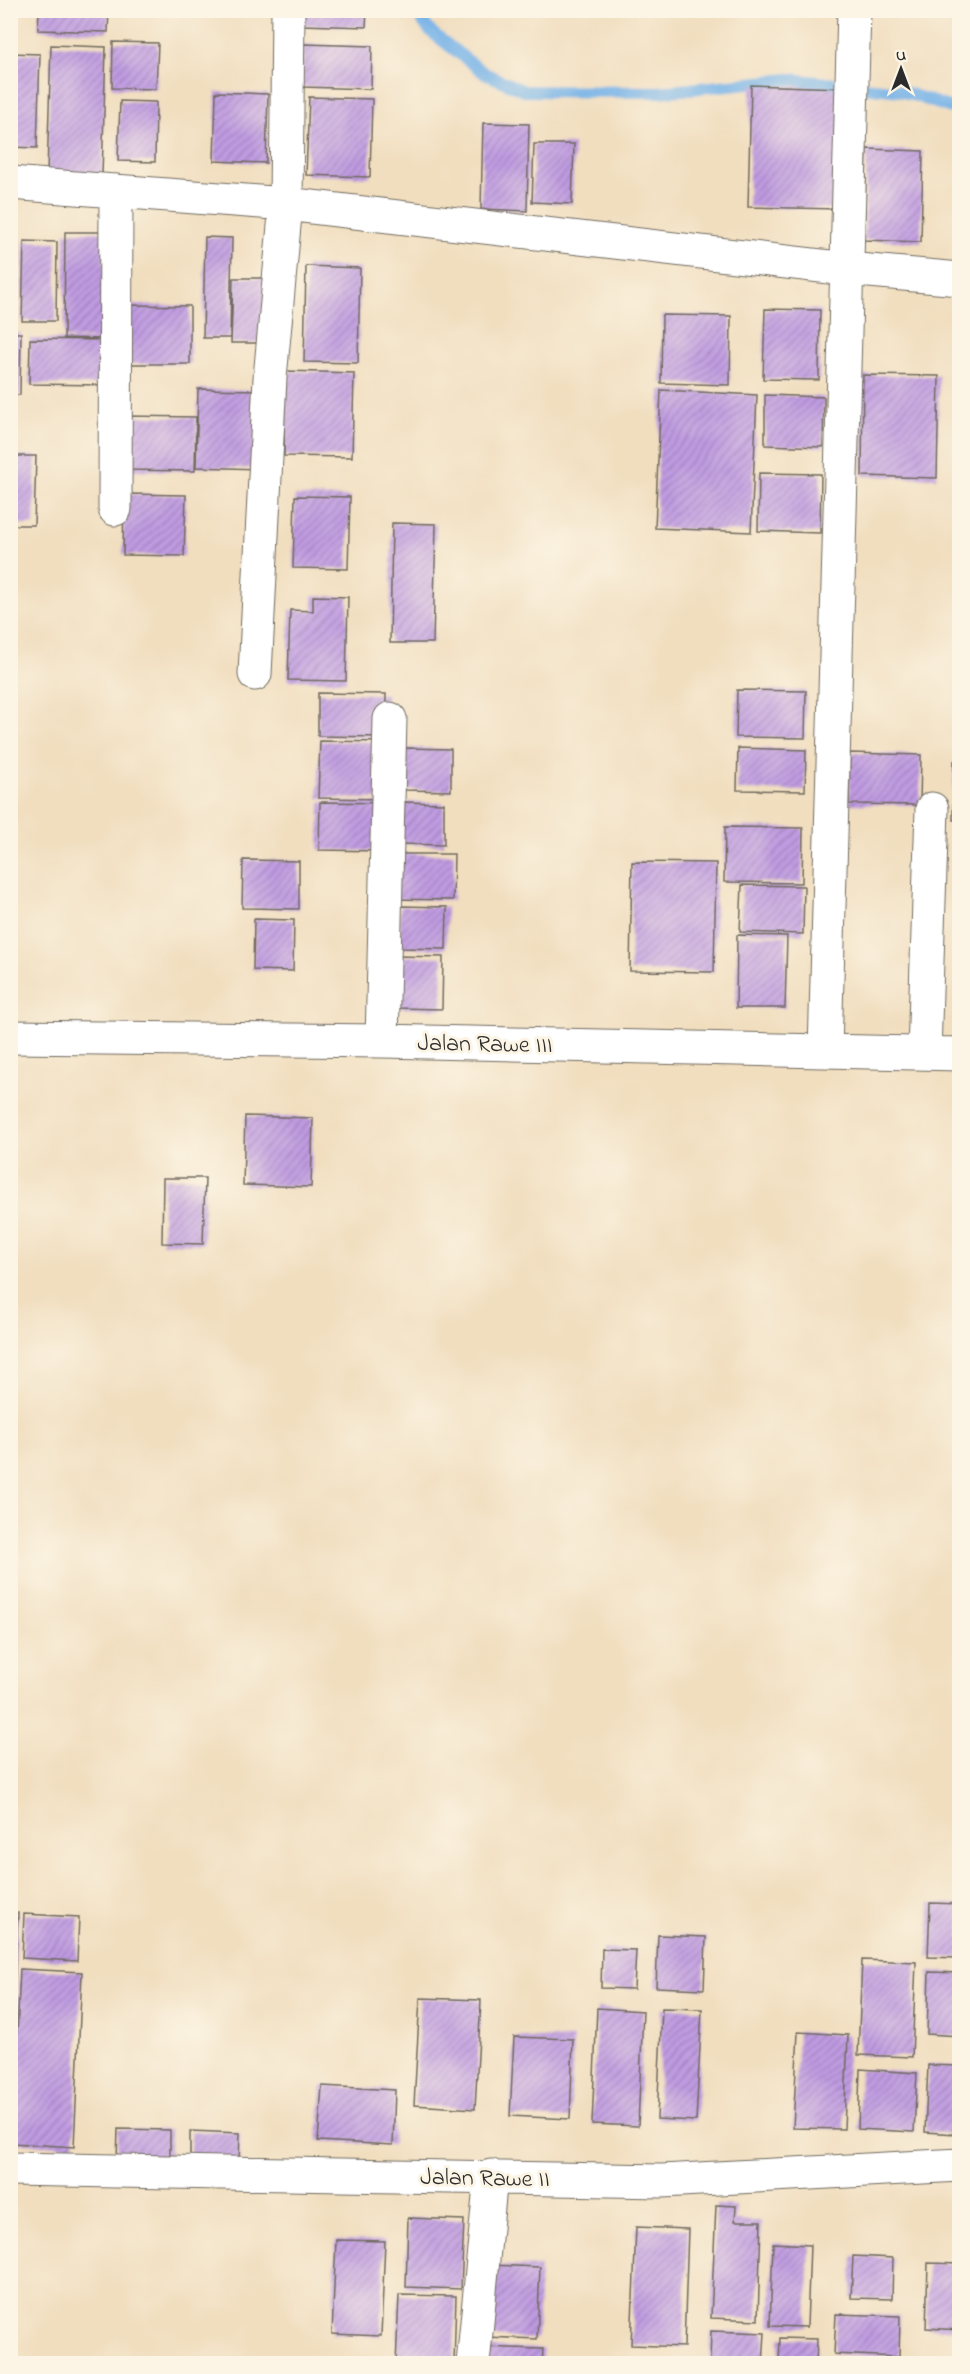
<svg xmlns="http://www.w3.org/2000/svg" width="970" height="2374" viewBox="0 0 970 2374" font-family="'Indie Flower',sans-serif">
<defs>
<pattern id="building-hatch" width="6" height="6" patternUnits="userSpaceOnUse" patternTransform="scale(1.5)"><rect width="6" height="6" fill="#c09be2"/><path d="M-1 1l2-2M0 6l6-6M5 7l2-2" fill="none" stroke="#9c7fb7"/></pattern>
</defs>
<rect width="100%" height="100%" fill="#fcf5e5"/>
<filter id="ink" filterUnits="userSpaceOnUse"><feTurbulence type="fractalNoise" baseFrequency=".0167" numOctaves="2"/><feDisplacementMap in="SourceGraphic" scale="12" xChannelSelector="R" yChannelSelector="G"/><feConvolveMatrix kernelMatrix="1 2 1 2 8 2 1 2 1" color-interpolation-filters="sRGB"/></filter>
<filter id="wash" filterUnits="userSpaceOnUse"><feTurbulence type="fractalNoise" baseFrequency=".008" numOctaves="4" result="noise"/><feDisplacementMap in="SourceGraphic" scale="24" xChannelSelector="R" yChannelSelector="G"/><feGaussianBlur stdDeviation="1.35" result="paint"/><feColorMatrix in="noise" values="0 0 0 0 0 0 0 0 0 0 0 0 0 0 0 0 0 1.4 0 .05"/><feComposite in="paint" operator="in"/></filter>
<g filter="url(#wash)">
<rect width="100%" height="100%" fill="#f1debf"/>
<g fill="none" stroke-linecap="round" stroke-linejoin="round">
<path stroke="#76b2e7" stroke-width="12" d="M414,10L430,31L484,73L524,91L660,92L789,79L901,91L960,111"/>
</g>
<g id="blocks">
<path fill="url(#building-hatch)" d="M39,10H109L108,32L38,30Z
M301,10H367L366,27L301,25Z
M871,10H960V16L871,14Z
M113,42L158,43L156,89L112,88Z
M303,44L372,46L371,89L302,87Z
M51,45L106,47L102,175L47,174Z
M10,53L40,54L37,148L10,147Z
M751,85L843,88L839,209L748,207Z
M216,92L268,94L266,163L214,161Z
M309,97L372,99L370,177L306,175Z
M120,101L156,102L155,162L118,161Z
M483,123L529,124L527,211L481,209Z
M534,144H574L572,204L532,202Z
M867,149L923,151L921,242L864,240Z
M65,232H105L103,339L64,338Z
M10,235H17L16,320H10Z
M205,237L232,238L230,338H203Z
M24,241L57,242L56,321H22Z
M306,266L360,268L358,363L304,362Z
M233,278H269L268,343H231Z
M127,305L190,306V364H125Z
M765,309L820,310L819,380L763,379Z
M662,315L731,316L730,385L661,383Z
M10,333H21L20,395H10Z
M30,339L104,340V385L29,384Z
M285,371L354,373L352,457L284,456Z
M863,375L939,376L937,478L862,476Z
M198,389L260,390L259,469L196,467Z
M661,390L757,395L751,532L655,528Z
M765,395L824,397L823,447L765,445Z
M125,416L196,417L195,471L124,470Z
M10,456H36L34,525H10Z
M759,473L821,474L820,533L758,531Z
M124,494L186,495L184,556L123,555Z
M295,496L350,497L348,569L293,568Z
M392,523L436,524L433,643H390Z
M313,596L348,597L346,681L288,680L290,610L313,611Z
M737,690L806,691L805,738L736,737Z
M318,693L386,694L385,737L318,736Z
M320,741L386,742L385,799L318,798Z
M404,748L451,749V791L404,790Z
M738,748L806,750L805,791L737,790Z
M850,753L921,755L920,805L849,804Z
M954,761H960V820H953Z
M320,802L383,803V851L319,850Z
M399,802L444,803V845L398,844Z
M725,827L803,828L802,883L724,882Z
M394,854H454L453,900L393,899Z
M243,860L299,861V909L242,908Z
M632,862L716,863L714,972L630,971Z
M742,885L804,886L803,934L740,932Z
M400,906L447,907L446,949L400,948Z
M958,906H960V995H956Z
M254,919L294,920L293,971L253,970Z
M737,935L787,936L785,1008H736Z
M396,956L443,957L442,1009L395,1008Z
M245,1116L313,1118L311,1187L243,1185Z
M163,1178H205L203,1244L162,1243Z
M930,1903L960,1904V1958L928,1957Z
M10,1913H18L12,2028H10Z
M24,1914L79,1917L77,1961L22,1958Z
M658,1935L706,1937L704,1989L656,1987Z
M602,1949L636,1950L634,1989L601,1988Z
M862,1960L916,1962L912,2057L858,2055Z
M20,1969L82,1972L74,2147L12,2143Z
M929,1972L960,1973V2036L927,2034Z
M420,1998L481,2000L475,2109L414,2105Z
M597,2008L643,2011L638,2126L592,2124Z
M662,2008L702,2009L696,2121L657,2119Z
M798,2032L848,2035L844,2129L793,2128Z
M514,2037L573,2039L570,2119L510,2116Z
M928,2065L959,2066L956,2134L925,2132Z
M860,2069L917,2073L914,2132L858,2129Z
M322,2086L395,2090L393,2145L318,2141Z
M118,2129L170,2130V2161L117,2159Z
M190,2131L240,2133L239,2163L190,2162Z
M716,2205L736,2206L735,2221H761L758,2320L711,2318Z
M408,2218L464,2220L461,2289L406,2287Z
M636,2227L688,2229L684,2347L631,2345Z
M336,2240L385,2241L381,2336L332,2334Z
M773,2243L810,2245L807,2327L770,2326Z
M853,2256L893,2258L892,2299L851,2298Z
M928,2263L960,2264V2330L926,2328Z
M488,2265L540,2267L537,2339L486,2337Z
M399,2295L456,2296L454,2364H396Z
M836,2314L900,2316L899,2357L834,2354Z
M711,2331L765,2333L763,2364H710Z
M780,2338L817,2339L816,2364H779Z
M481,2347L543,2349L542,2364H480Z"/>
</g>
</g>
<g filter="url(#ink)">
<use href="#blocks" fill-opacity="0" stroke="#706a5f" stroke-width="1.5"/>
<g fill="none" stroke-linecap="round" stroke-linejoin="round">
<g stroke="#706a5f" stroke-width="35">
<path id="minor" d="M10,183L286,204L847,269L960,279
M115,509L116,191
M255,674L270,378L286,204L288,10
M10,1037L382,1041L960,1054
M382,1041L390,719
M825,1051L854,10
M924,1053L932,809
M10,2169L662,2181L960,2165
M473,2364L491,2176"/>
</g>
<use href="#minor" stroke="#fff" stroke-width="33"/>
</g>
</g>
<g text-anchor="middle" stroke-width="6" stroke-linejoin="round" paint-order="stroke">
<g font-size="24" fill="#2b2b2b" stroke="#fcf5e5">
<text transform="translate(485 1043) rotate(1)" y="8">Jalan Rawe III</text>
<text transform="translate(485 2177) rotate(1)" y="8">Jalan Rawe II</text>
</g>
</g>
<rect width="970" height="2374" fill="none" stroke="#fcf5e5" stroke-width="36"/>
<g transform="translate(901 69)" stroke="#fcf5e5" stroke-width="4.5" paint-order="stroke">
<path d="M0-4.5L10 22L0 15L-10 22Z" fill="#2b2b2b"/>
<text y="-9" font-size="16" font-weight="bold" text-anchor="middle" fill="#2b2b2b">U</text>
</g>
</svg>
